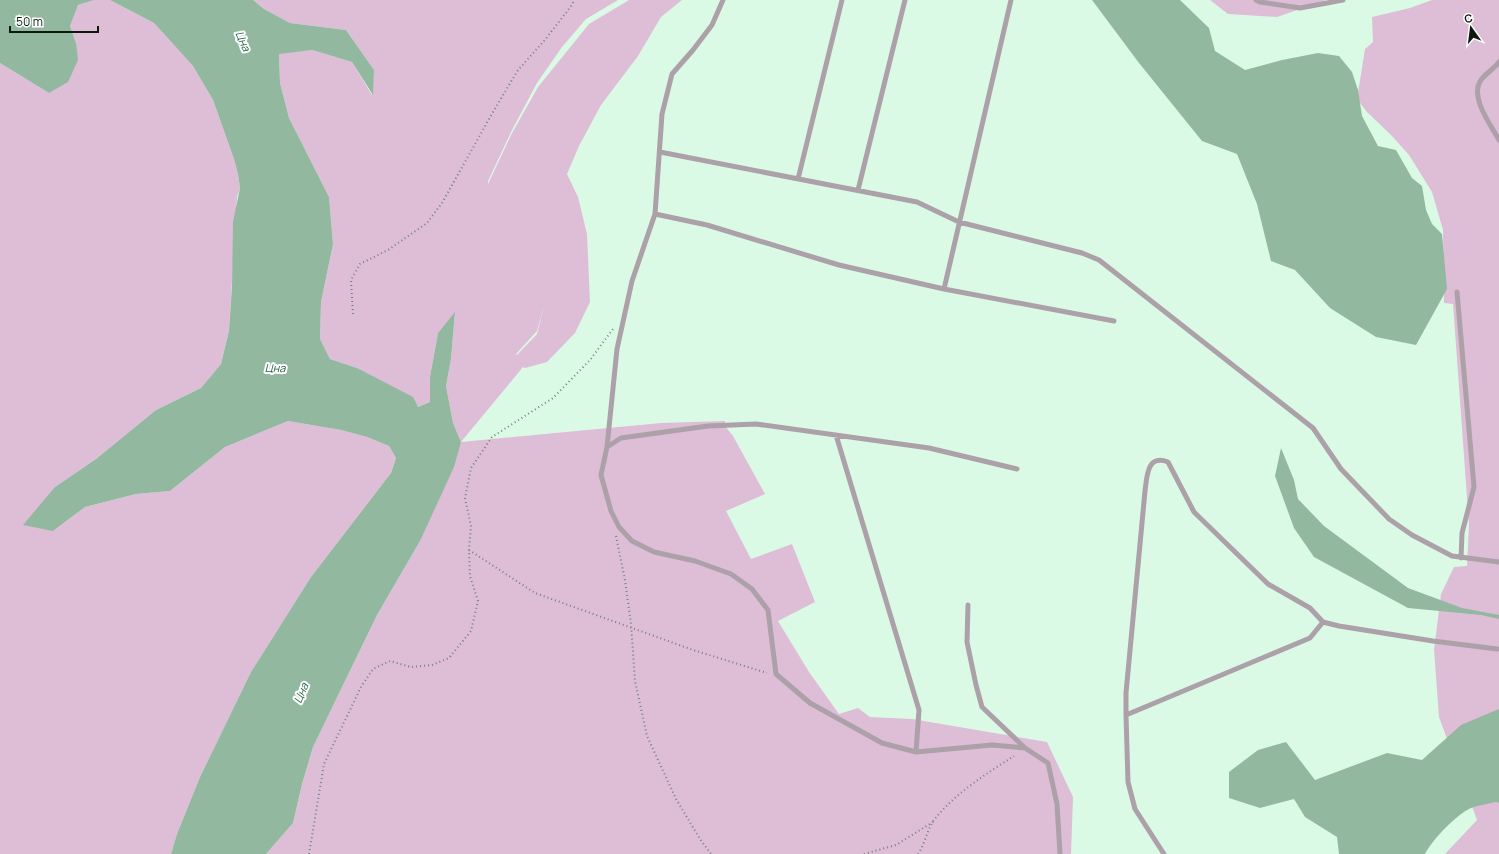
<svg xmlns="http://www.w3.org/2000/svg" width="1499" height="854" viewBox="0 0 1499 854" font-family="Manrope,sans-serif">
<rect width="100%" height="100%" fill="#dbfae6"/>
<path fill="#debdd7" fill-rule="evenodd" d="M94,0H110L154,23L193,66L213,100L234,159L238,174L240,188L237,197L229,331L221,364L201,388L156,410L96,459L55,487L53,531L85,507L136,494L170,491L225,447L288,421L341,430L367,437L389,446L396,458L391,473L311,577L251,672L200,777L177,834L171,854H0V63L49,93L76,43L70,26L76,9L78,5Z
M253,0H618L586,19L562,47L537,83L511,132L488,181V184L511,135L538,87L589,24L629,0H682L661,17L638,56L601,105L579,146L567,174L578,197L587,234L590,302L575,333L547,362L525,368L523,367L461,442L661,423L725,421V426L733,436L765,494L726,511L751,559L792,544L815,602L778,621L809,672L839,714L858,708L870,717L912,719L1047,742L1073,797L1071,854H266L293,823L302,784L313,747L377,615L420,541L461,442L453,423L446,386L451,359L455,313L438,333L430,377V402L418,407L357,368L330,359L320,339L321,302L333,244L329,197L289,118L280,83L279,53L312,50L352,62L372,95L374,70L346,30L290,23L264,9ZM545,303L537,334L517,355L516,354L537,331Z
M1210,0H1326L1277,17L1228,14Z
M1432,0H1499V854H1445L1477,820L1439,717L1434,650L1441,594L1454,567L1467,566L1469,525L1453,304L1444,303L1443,230L1432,192L1409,155L1391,135L1367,112L1357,99L1365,49L1373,42L1372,17L1410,8Z"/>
<path fill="#92b8a0" d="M0,0H94L78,5L70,26L76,43L78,60L68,82L49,93L0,63Z
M110,0H253L264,9L290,23L346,30L374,70L373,95L352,62L312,50L279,54L280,83L289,118L329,197L333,244L321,302L320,339L330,359L357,368L413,397L418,407L430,402V377L438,333L455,312L451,359L446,386L453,423L461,442L454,467L420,541L377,615L313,747L302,784L293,823L266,854H171L177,834L200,777L251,672L311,577L391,473L396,458L389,446L367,437L341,430L288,421L225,447L170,491L136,494L85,507L53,531L23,525L55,487L96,459L156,410L201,388L221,364L229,331L232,286L233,222L240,188L238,174L234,159L213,100L193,66L154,23Z
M1092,0H1180L1209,28L1215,51L1245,70L1282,60L1318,53L1339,56L1352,72L1358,90L1362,116L1378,146L1396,150L1412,178L1422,186L1426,210L1432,224L1442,234L1447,289L1416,345L1376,337L1330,308L1295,270L1271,261L1257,204L1237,154L1202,141L1139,63Z
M1281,448L1294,480L1298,499L1324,526L1408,588L1462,608L1499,615V619L1481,615L1408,608L1314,557L1294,528L1275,476Z
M1499,709V803L1496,802C1488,804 1479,805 1471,808C1456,815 1433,839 1425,854H1339L1337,837L1305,817L1294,799L1260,808L1229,798V772L1258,750L1286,742L1315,780L1387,753L1422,760L1461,725Z"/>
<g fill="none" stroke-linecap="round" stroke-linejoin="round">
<path stroke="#708577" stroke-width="2" stroke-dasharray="1 3" stroke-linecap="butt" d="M353,314L351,280L360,264L388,250L427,223L442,203L493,112L518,70L544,41L572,5L574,0
M616,536L625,580L631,624L635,681L647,736L676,799L700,839L711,854
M469,550L535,593L693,650L767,673
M309,854L324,764L361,687L373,669L390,661L411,667L432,665L449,658L471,631L478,601L470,576L469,550L471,526L465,498L471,468L492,437L553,398L590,360L613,329
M864,854L896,845L933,822
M918,854C925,844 927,830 934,820C955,793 986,774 1014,756"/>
<path stroke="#aca0a9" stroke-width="5" d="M723,0L712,25L693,50L672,74L662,114L655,214L632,281L617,349L607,447L601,475L611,511L619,527L632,541L654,552L695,561L731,574L752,589L768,610L776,674L810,703L882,743L916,752L992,745L1025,748L1048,763L1057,804L1060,854
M1256,0L1260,2L1300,8L1343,0
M1499,62C1494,69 1486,73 1481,80C1469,97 1491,125 1499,140
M660,152L917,202L959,222L1082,253L1099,260L1313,428L1341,469L1389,519L1412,535L1452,556L1499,562
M798,179L842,0
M858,190L905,0
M655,214L707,225L839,265L944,289L1114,321
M944,289L1011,0
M1457,292L1474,487L1462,533L1461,558
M836,435L919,710L916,752
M607,447L621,438L708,426L756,424L929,448L1017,469
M968,605L967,642L976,685L982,707L1025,748
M1126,715L1310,638L1323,622
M1164,854L1135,809L1128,782L1126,715V693L1145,491C1147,476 1147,454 1168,462L1194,512L1268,584L1310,608L1323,622L1339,626L1433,641L1497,649"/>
</g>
<g text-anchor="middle" stroke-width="4" stroke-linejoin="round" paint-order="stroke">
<g font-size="11" font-style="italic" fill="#215f3e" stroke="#fefefe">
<text transform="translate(243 41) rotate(66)" y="4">Цна</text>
<text x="275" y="372">Цна</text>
<text transform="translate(301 693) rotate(-67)" y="4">Цна</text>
</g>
</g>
<g transform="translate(1471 28) rotate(346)" stroke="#fefefe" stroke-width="3" paint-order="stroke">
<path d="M0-3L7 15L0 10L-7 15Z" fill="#0d1811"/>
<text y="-6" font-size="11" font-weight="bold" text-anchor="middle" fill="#0d1811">С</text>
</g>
<path d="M10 26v6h88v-6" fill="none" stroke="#0d1811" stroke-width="2"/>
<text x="16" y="26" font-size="12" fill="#0d1811" stroke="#fefefe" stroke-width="3" paint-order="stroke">50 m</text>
</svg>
